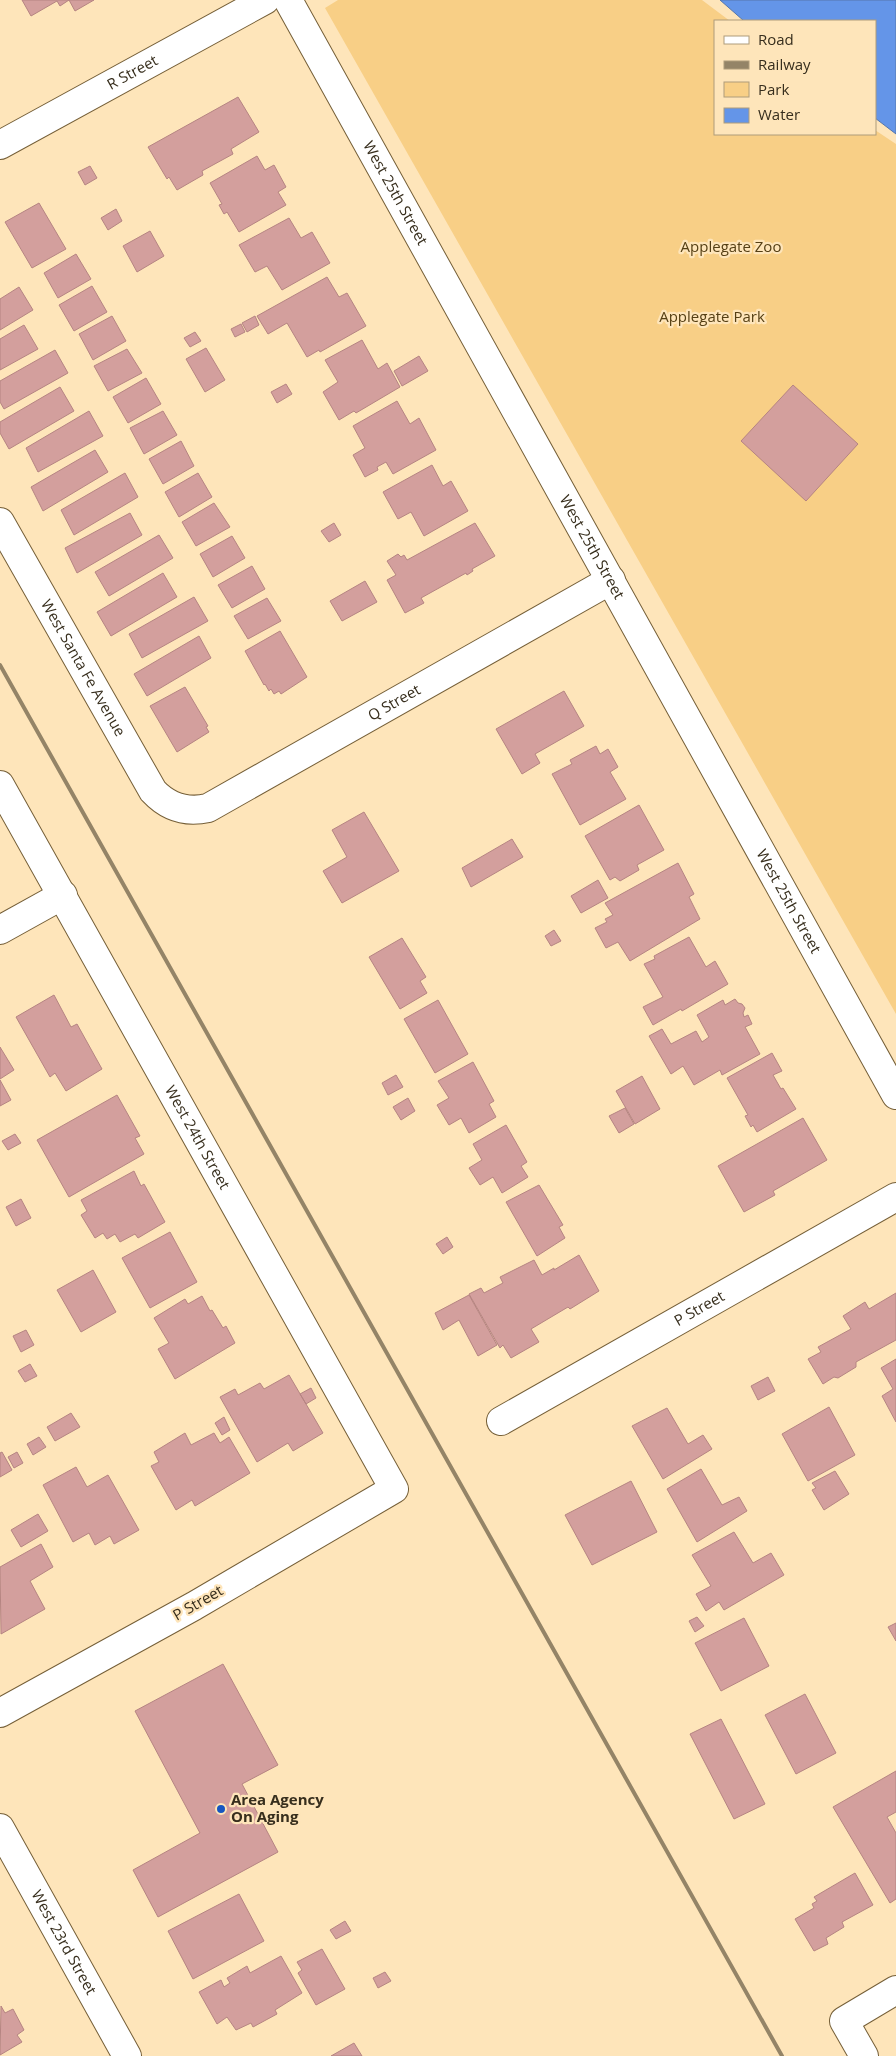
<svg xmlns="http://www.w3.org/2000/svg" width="896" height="2056" viewBox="0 0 896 2056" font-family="'Open Sans',sans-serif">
<rect width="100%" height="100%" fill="#fee5ba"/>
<path fill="#f8cf86" d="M338,0H702L730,21H715V134H875V130L896,144V1014L325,8Z"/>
<path fill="#6495e8" stroke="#5676ab" d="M720,0H896V134L875,118V21H744Z"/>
<path fill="#d39f9d" stroke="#b58482" d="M22,0H94L75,11L69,0L60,6L57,1L31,16Z
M238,97L259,132L231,149L233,154L202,171L203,175L177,190L169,177L167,179L148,147Z
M257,156L265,170L274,165L286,187L278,192L286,205L239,232L227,212L224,214L219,205L222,204L210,183Z
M90,166L97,178L85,185L78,172Z
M39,203L66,249L32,268L5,222Z
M116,209L122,221L108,230L101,218Z
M289,218L301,238L312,232L330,263L282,290L267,266L255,272L239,245Z
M150,231L164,256L137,272L123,246Z
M76,254L91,279L58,298L44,273Z
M327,277L339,297L347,293L366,326L320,352L319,350L307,357L287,323L268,334L257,316Z
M92,286L107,312L74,331L59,305Z
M19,287L33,310L0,330V299Z
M112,316L126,341L93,360L79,334Z
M255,316L259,325L247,332L242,323Z
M241,324L245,332L235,337L231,329Z
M24,325L38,349L0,370V339Z
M195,332L201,341L190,347L184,338Z
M362,340L378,369L387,363L400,387L356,413L354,411L339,420L323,392L338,382L325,360Z
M206,348L225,380L205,392L186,359Z
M127,349L142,373L108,391L94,366Z
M55,350L68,373L4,409L0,402V381Z
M419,356L428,371L402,386L394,371Z
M146,378L161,404L128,423L113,397Z
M286,384L292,394L277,403L271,392Z
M793,385L858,444L806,501L741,441Z
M60,387L74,411L9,449L0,433V422Z
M397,401L410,424L419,418L436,450L393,474L386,462L377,467L378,470L365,477L353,455L365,448L353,426Z
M89,411L103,436L38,472L26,448Z
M163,411L177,435L144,454L130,428Z
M181,441L194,466L163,484L149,459Z
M95,450L108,472L43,511L31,487Z
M432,465L443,486L451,481L468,511L424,536L411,512L398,519L383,492Z
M125,473L138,497L74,535L61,510Z
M198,473L212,497L179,517L165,492Z
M214,503L230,527L196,546L182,522Z
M130,513L142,535L77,573L65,548Z
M334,523L341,535L329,542L321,531Z
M475,523L495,556L472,569L473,571L467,575L466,573L421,598L424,603L405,613L387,580L396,575L387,561L398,554L401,557L404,555L407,560Z
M159,535L173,558L109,596L95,572Z
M232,536L245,558L213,577L200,554Z
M252,566L265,589L232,608L218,585Z
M163,573L177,597L111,636L97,612Z
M365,581L377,602L342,621L330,601Z
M194,597L208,621L142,658L129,634Z
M267,598L281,621L248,639L234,616Z
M280,631L307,677L281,694L279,691L274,694L271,689L269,691L265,684L264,685L245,651Z
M199,636L211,658L147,696L134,674Z
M185,687L208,726L206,727L209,732L177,752L150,706Z
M564,691L584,726L535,754L540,763L522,774L496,729Z
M596,746L600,754L608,749L618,767L610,772L626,799L580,825L552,774L572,764L570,760Z
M639,805L664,850L637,865L639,870L620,881L615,877L610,880L585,836Z
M364,812L399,871L342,903L323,871L347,857L332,830Z
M512,839L523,857L471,887L462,868Z
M678,863L694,894L689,897L700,919L630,961L618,942L606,948L595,928L607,922L605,919L613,915L605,903Z
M598,880L608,898L581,913L571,896Z
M554,930L561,941L551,946L545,936Z
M689,937L706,967L715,961L728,984L682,1011L681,1009L653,1025L643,1007L663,997L644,964L655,959L654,956Z
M402,938L426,977L420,981L427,993L400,1009L369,957Z
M54,995L71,1027L77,1024L102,1069L66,1091L55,1073L50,1077L16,1017Z
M735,999L738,1003L742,1004L745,1008L743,1013L744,1017L748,1015L752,1024L745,1027L760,1054L722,1075L720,1070L694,1085L683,1066L671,1074L649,1036L662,1029L671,1044L696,1031L702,1042L709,1037L697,1015L723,1000L725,1005Z
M438,1000L468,1054L435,1073L404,1019Z
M0,1047L14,1070L0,1079Z
M772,1053L782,1071L773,1075L781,1089L783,1088L796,1109L757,1132L753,1125L751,1127L745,1116L748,1115L727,1078Z
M473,1062L494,1101L489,1104L496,1117L469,1133L461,1118L449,1125L437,1105L449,1098L438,1081Z
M396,1075L403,1087L388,1095L382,1083Z
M642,1076L660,1109L635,1124L616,1091Z
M0,1080L11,1100L0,1106Z
M117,1095L140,1136L135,1138L144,1154L69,1197L37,1140Z
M408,1098L415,1111L401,1120L393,1107Z
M625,1108L634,1124L619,1133L609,1116Z
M803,1118L827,1160L773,1191L775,1195L744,1212L718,1166Z
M506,1125L527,1162L521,1166L528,1177L502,1193L493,1177L480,1185L469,1168L482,1160L473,1144Z
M15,1134L21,1143L8,1150L2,1141Z
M134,1171L141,1186L144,1184L165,1222L138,1238L135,1234L120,1242L115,1234L107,1239L103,1233L95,1238L81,1215L87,1211L81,1200Z
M539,1185L563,1225L559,1227L565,1238L537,1256L506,1202Z
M21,1199L31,1218L16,1226L6,1207Z
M170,1232L197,1282L150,1308L122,1258Z
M447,1237L453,1247L443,1254L436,1244Z
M579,1255L599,1291L570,1309L568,1307L531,1329L539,1342L511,1358L503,1345L500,1348L469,1294L481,1288L484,1293L503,1283L500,1277L534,1260L542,1275L554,1268V1270Z
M93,1270L116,1312L81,1332L57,1290Z
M896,1293V1340L856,1362V1367L838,1378L834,1377L823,1384L808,1359L821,1352L818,1347L851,1329L843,1316L865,1302L869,1309Z
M469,1295L497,1345L478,1356L459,1320L443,1330L435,1313Z
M202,1296L210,1311L212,1310L223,1328L226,1326L235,1343L175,1379L158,1349L169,1343L154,1318L185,1299L188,1304Z
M26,1330L34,1345L21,1352L13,1336Z
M896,1359V1422L882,1396L893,1389L881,1368Z
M30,1364L37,1376L25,1382L18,1371Z
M289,1375L323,1433L293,1451L288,1443L257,1462L220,1397L235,1389L238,1395L260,1383L264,1389Z
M768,1377L775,1391L758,1400L751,1386Z
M311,1388L316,1398L306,1404L300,1394Z
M829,1407L855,1455L808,1481L782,1434Z
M667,1408L688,1444L703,1435L712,1449L663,1479L632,1426Z
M71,1413L80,1427L55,1441L47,1427Z
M224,1417L230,1430L222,1435L215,1423Z
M185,1433L191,1445L214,1433L220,1443L229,1437L250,1473L195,1506L192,1500L176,1510L151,1466L159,1462L154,1452Z
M39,1437L46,1447L33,1455L27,1444Z
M2,1452L12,1470L0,1477V1453Z
M17,1452L23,1463L14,1468L8,1457Z
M76,1467L87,1487L108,1475L139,1530L114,1544L110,1536L95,1545L89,1533L73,1542L43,1485Z
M701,1469L722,1505L739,1497L747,1511L697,1542L667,1489Z
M835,1471L849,1494L824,1510L812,1490L816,1488L812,1483Z
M631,1481L657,1532L592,1565L565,1515Z
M38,1514L48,1531L21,1547L11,1530Z
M734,1532L753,1563L771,1553L784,1575L724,1610L719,1602L706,1611L696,1594L711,1586L692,1555Z
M41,1544L53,1567L30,1581L45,1609L1,1634L0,1567Z
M697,1617L704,1626L695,1632L689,1621Z
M744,1618L769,1666L721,1691L695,1643Z
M896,1623V1641L888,1627Z
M223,1664L278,1765L242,1784L278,1852L158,1917L133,1870L200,1833L135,1711Z
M805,1694L836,1753L796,1774L765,1715Z
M721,1719L765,1804L734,1819L690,1734Z
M896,1771V1812L887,1817L896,1833V1899L890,1903L833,1807Z
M855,1873L873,1905L842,1922L844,1927L826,1938L828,1944L814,1951L795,1919L814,1908L812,1904L817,1901L814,1897Z
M239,1894L264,1941L193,1979L168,1931Z
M345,1921L351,1931L336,1939L330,1930Z
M322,1949L345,1989L316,2005L298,1973L302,1970L297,1962Z
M281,1956L302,1993L275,2010L277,2014L253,2027L251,2023L236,2030L227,2017L217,2024L199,1992L221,1980L224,1987L230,1983L227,1978L247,1966L250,1973Z
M385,1972L391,1981L378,1988L373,1978Z
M1,2006L5,2013L13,2009L24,2030L17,2035L22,2042L0,2055Z
M354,2043L362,2056H331Z"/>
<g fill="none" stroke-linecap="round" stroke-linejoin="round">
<g stroke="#755f38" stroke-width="30">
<g id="minor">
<path id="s1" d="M288,0L896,1095"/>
<path id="s2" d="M0,522L153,791C168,807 186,813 208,808L611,580"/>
<path id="s3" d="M0,785L394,1489L194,1606L0,1713"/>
<path d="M0,930L63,895"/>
<path id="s4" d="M501,1421L896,1197"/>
<path id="s5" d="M0,1828L127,2056"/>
<path d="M864,2056L844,2021L896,1990"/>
</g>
</g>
<g stroke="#755f38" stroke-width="30">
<g id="tertiary">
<path id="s6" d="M0,145L265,0"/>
</g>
</g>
<use href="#minor" stroke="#fff" stroke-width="28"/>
<use href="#tertiary" stroke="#fff" stroke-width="28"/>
<path stroke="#948467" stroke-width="4" d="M0,665L782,2056"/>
</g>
<circle fill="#1656c1" stroke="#fee5ba" stroke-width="2" cx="221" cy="1809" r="5"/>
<g text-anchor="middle" stroke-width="4.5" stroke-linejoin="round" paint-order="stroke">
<g font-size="15" fill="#372e1d" stroke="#fee5ba">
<text dy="5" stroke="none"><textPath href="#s6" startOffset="151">R Street</textPath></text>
<text dy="5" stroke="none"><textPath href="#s1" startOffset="221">West 25th Street</textPath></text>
<text dy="5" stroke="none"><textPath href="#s1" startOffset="626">West 25th Street</textPath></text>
<text dy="5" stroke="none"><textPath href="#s2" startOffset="168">West Santa Fe Avenue</textPath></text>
<text dy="5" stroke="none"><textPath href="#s2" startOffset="584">Q Street</textPath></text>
<text dy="5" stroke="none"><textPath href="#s1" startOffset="1031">West 25th Street</textPath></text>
<text dy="5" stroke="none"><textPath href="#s3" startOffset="404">West 24th Street</textPath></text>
<text dy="5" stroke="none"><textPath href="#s4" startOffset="228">P Street</textPath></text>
<text transform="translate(198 1603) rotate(-30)" y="5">P Street</text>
<text dy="5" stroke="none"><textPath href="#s5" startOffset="131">West 23rd Street</textPath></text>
</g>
<g font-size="15" fill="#553f14" stroke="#fee5ba">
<text x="731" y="252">Applegate Zoo</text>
<text x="712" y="322">Applegate Park</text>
</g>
<g font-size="15" font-weight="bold" fill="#372e1d" stroke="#fee5ba" text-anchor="start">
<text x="231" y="1805">Area Agency<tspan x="231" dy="17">On Aging</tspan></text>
</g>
</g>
<rect x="714" y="20" width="162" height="115" fill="#fee5ba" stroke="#ae9c7b"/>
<rect x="724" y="36" width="25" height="8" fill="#ffffff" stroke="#ae9c7b"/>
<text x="758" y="45" font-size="15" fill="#372e1d">Road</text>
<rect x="724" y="61" width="25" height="8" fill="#948467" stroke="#ae9c7b"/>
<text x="758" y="70" font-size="15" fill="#372e1d">Railway</text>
<rect x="724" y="82" width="25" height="15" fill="#f8cf86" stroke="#ae9c7b"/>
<text x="758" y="95" font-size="15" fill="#372e1d">Park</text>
<rect x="724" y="108" width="25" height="15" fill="#6495e8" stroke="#ae9c7b"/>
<text x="758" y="120" font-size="15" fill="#372e1d">Water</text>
</svg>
